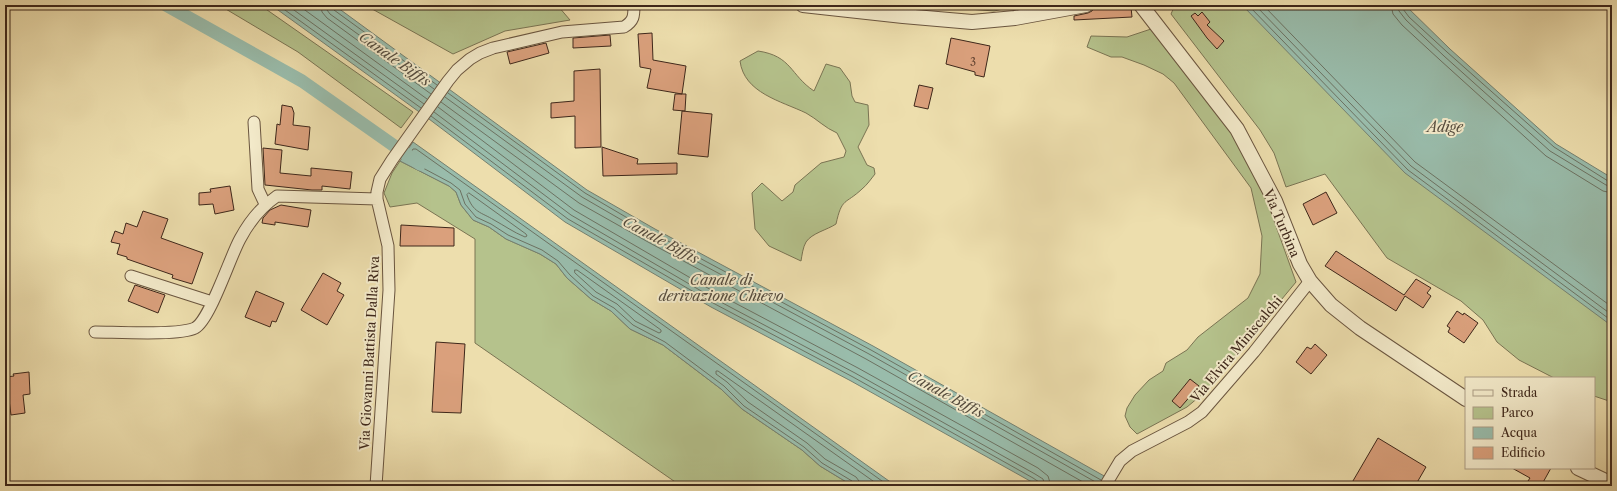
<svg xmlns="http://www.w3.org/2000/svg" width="1617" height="491" viewBox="0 0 1617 491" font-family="'Libre Caslon Text',serif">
<rect width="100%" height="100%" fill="#eddead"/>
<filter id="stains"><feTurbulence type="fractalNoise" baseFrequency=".005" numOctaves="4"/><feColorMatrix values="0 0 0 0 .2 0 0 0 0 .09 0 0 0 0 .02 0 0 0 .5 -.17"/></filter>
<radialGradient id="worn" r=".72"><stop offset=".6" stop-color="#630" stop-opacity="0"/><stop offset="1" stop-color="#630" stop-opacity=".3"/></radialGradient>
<path fill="#b5c28c" stroke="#7a7453" d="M219,5H260L413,112L401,128L298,52Z
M365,5H539L558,6L570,20L505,31L453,54Z
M918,5H1022L994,11Z
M1175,5H1268L1612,318V402L1594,396V378H1554L1519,360L1497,342L1483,320L1461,301L1387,258L1325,174L1286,187L1274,153L1260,130L1171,14Z
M1154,28L1253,162L1296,282L1205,392L1187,407L1137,434L1130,427L1125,416L1127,408L1135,395L1149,380L1163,371L1166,363L1187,350L1198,337L1248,298L1260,274L1262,236L1251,188L1174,83L1163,74L1144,65L1122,57H1111L1087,47L1091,36L1127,37Z
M758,51C792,56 790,75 814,91L826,64L840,68L850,82L852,96L855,102L868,105L869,125L858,147L867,165L874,168L875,174C871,179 867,185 862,189C845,205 842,197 836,224C827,230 812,233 806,242C803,247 802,255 801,261L769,246L755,229L752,193L762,183L782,201L793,192L795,185L821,163L844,157L846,151L837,133C825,128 817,119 806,113C781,101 744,93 740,61Z
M400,161L449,186L456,192L461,205L473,220L489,227L506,239L540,254L556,264L567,278L591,299L611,311L630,329L663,345L721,389L742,409L802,450L820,466L853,486H681L475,343V239L417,203L390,207L384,193L392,173Z"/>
<path fill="#99bcab" stroke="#758071" d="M271,5H334L587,190L655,229L873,346L1122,486H1039L851,381L711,307L565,222L429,119Z
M1242,5H1405L1450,49L1556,144L1612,178V326L1405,173Z
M413,142L896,486H853L820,466L802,450L742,409L721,389L663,345L630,329L611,311L591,299L567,278L556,264L540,254L506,239L489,227L473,220L461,205L456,192L449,186L400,161Z"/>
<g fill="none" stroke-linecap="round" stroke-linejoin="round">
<path stroke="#6c7262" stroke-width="1" d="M278,5L421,108
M287,5L424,104
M298,5L427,99
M321,5L322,12L327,18L431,94
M327,5V10L330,14L434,89
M332,5L334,10L437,85
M1248,5L1408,170L1612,321
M1255,5L1411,166L1612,315
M1263,5L1415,162L1612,307
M1391,5L1393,14L1402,25L1440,60L1546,156L1603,191L1612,193
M1397,5L1399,11L1406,20L1444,56L1550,151L1606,185L1612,187
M1402,5L1403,9L1409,17L1447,52L1554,147L1608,181L1612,182
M448,93L585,193L653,233L871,350L1101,480
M445,97L582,197L651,237L869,354L1099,484
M441,102L579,203L648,242L866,359L1090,486
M438,107L574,210L718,294L858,368L1038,468L1048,476L1051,486
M434,112L571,215L715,299L855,373L1035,474L1043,479L1045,486
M431,116L568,219L713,303L853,377L1033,478L1039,482L1040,486
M469,193L526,234L527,236L525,237C513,232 505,226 494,220C481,212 473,213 467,195Z
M575,270H577L661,330V332L659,333L635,321L617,304L596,292L575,273Z
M854,486L852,481L822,463L804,447L744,406L724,386L665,342L633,325L614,308L593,296L570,275L558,261L542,250L508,235L491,224L476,217L465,204L460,190L451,183L408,160L407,158L413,149H416L889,486
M859,486V481L856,477L825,459L807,443L748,402L727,382L716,374V371H718L880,486"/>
<path stroke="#99bcab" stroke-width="13" d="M166,5L302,81L420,164"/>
</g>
<path fill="#daa07c" stroke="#3e271a" d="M1121,5L1131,7L1132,17L1074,20V16L1088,13L1092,11L1094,7Z
M1202,12L1210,22L1207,25L1224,41L1217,49L1207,38L1191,16L1195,13L1198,16Z
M652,33L653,60L686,66L682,94L647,88L651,69L640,67L638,34Z
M610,35L611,46L573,48V38Z
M951,38L990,46L984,77L975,75V72L946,64Z
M546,43L549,53L510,64L507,52Z
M600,69L601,147L575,148V116L551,118V103L574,101V71Z
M919,85L933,88L928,109L914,106Z
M675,94H686L685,111L673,110Z
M282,105L292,107L294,113L293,125L310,127L308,150L275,144L277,124L280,125Z
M682,111L712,114L708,157L678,154Z
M602,147L638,159L637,164L677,163V174L603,176Z
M263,148L282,150L280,173L311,176V168L352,172L350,189L322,186V190H312L265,185Z
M230,186L234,210L215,214L213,204L199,205V193L211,192L210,189Z
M1326,192L1337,213L1313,225L1303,204Z
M281,205L311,210L308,227L275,222V225L262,223L263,218L270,210Z
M143,211L168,219L161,238L203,253L192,284L172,278L173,275L127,259V257L117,254L120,244L111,242L115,231L123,234L126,223L137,227Z
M401,225L454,228V246H400Z
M1336,251L1404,295L1416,279L1431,288L1427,293L1431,296L1423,308L1405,296L1396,311L1325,266Z
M323,273L341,283L337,291L344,295L327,325L301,310Z
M135,285L165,295L158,313L128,301Z
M256,291L284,303L276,322L272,321L270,327L245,317Z
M1457,311L1463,315L1464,313L1478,323L1464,343L1448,332L1450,328L1447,326Z
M436,342L465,344L461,413L432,412Z
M1315,344L1327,355L1311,374L1296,362L1307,347L1311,349Z
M29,372L30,394L23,395L25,413L11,415L6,377L14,376L13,374Z
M1190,379L1199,386L1180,408L1172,401Z
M1378,438L1426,467L1415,486H1350Z
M1512,468H1551L1541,486H1536L1528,481L1530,478Z"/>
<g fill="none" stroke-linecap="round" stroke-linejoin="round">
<g stroke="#6a553f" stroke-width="13">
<path id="minor" d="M254,122L258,189L265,204
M131,276L212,302
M95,332C115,332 179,336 195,328C210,320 230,257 240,239C249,222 261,207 277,196L377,199
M376,486L389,290L388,246L377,199V192L380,179L392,160L448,81L457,70L470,59L480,53L493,48L562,32L624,27C634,21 634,16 634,5
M1105,486L1120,461L1132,451L1188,422L1202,412L1254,352L1310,281"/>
</g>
<g stroke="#6a553f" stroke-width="16">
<path id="tertiary" d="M803,5L903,16L972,22L1015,18L1086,5
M1141,5L1237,129L1275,201L1300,264L1310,281L1331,305L1360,328L1466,399
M1578,468L1612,484"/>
</g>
<use href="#minor" stroke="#f3eaca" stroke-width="11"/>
<use href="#tertiary" stroke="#f3eaca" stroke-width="14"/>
</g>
<g text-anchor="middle" stroke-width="4" stroke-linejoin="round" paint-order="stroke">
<g font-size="11" fill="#654532">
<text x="973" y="66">3</text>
</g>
<g font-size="13" fill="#3e271a" stroke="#f3eaca">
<text transform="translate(1282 223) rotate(67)" y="5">Via Turbina</text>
<text transform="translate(1236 349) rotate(-50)" y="5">Via Elvira Miniscalchi</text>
<text transform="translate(369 353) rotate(-87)" y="5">Via Giovanni Battista Dalla Riva</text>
</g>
<g font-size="14" font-style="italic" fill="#554c3e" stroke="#f3eaca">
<text transform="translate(395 59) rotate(35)" y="5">Canale Biffis</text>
<text x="1445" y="132">Adige</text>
<text transform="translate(661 240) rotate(28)" y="5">Canale Biffis</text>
<text x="721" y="285">Canale di<tspan x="721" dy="16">derivazione Chievo</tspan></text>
<text transform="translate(946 394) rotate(28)" y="5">Canale Biffis</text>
</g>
</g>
<rect width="1617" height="491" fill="none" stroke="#eddead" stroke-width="20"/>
<rect x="6" y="6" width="1605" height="479" fill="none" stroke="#3e271a" stroke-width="2"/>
<rect x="10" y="10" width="1597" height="471" fill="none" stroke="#3e271a"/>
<rect x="1465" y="377" width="130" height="92" fill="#f3eaca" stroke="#ab9c84"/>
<rect x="1473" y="390" width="20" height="6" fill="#f3eaca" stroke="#ab9c84"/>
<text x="1501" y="397" font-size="12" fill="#3e271a">Strada</text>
<rect x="1473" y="407" width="20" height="12" fill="#b5c28c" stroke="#ab9c84"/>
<text x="1501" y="417" font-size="12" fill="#3e271a">Parco</text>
<rect x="1473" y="427" width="20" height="12" fill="#99bcab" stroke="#ab9c84"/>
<text x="1501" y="437" font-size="12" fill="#3e271a">Acqua</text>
<rect x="1473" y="447" width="20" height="12" fill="#daa07c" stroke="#ab9c84"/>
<text x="1501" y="457" font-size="12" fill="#3e271a">Edificio</text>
<rect width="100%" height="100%" filter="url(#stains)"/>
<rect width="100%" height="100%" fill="url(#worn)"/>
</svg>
